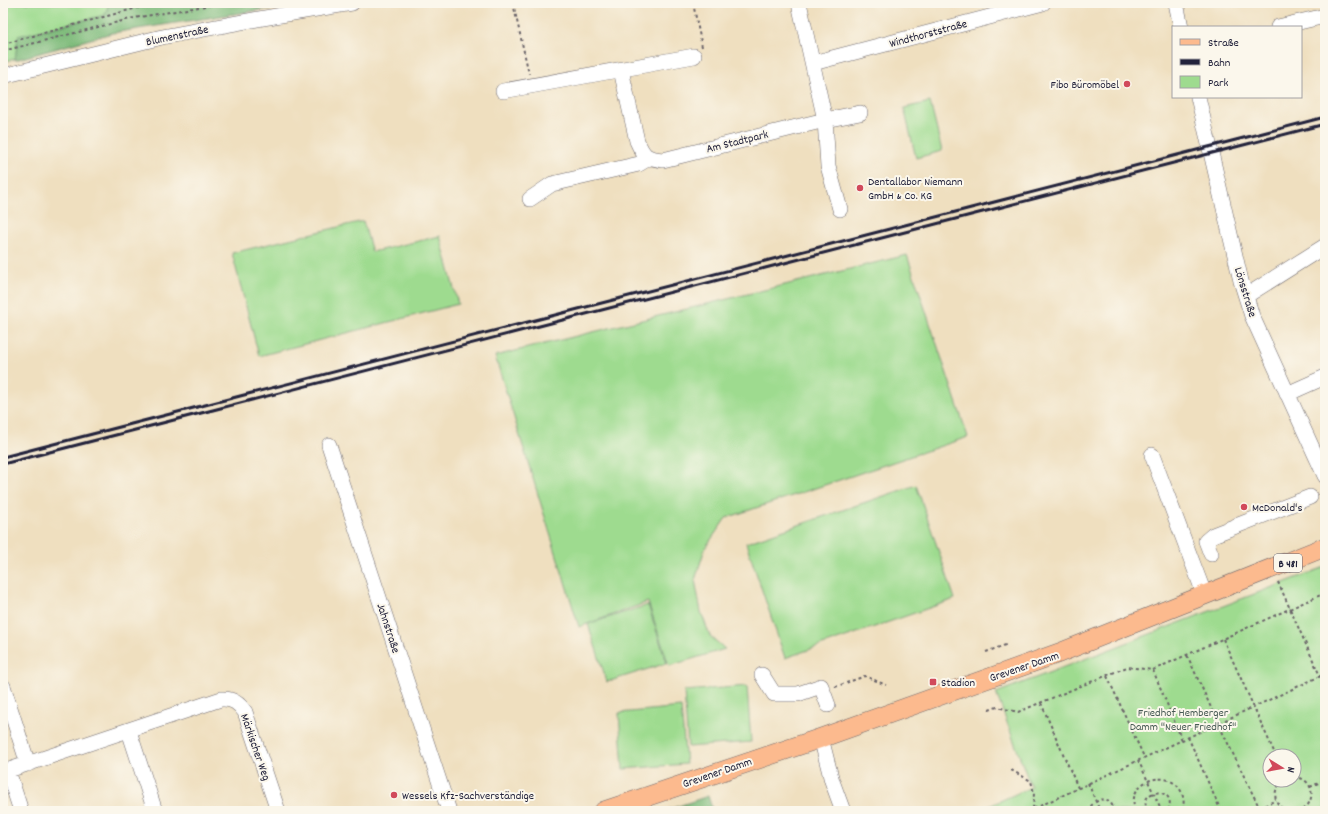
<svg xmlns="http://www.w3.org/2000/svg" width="1328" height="814" viewBox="0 0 1328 814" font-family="Dekko,sans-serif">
<rect width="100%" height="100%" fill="#fbf7ec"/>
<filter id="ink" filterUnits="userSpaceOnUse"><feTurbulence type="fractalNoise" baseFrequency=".025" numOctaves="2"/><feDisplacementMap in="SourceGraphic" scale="8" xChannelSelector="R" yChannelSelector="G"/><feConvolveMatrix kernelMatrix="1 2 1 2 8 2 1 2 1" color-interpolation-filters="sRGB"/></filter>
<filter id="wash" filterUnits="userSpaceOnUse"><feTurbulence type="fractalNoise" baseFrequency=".012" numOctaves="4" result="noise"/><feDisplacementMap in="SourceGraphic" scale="16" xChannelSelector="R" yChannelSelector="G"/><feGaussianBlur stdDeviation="0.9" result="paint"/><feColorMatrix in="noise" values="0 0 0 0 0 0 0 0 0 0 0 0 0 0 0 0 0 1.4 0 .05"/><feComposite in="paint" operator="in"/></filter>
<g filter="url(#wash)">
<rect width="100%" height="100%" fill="#efdfbf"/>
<path fill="#9edb8f" stroke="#607e65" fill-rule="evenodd" d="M3,3H313L111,31L3,62Z
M930,102L942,151L916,158L904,108Z
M363,221L372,252L440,236L458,304L259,356L232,253Z
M907,255L968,437L726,518L705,548L695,580L701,612L710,636L725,649L669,666L648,602L579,627L495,356Z
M916,485L955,599L785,658L746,543Z
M1325,567V811H978L1031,787L996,693ZM1270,756H1294V780H1270Z
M648,605L667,663L607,682L588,624Z
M747,686L751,742L688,747L684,691Z
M681,707L686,764L623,769L619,713Z"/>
<path fill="#7ebb7a" stroke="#506e5a" d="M109,3H303L112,33L15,60L18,36L105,15Z
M708,796L713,811H664Z"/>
</g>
<g filter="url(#ink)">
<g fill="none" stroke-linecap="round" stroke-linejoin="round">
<g stroke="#6a6469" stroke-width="16">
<path id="minor" d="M799,3L825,120L828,166L840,209
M1176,3L1181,27
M1278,27L1325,16
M813,63L1043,3
M621,70L637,141C644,157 646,158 663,160L825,120L860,113
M3,76L162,37L258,19L352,3
M503,91L694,56
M1198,97L1241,281L1252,316L1325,476
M530,199L552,184L639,164L649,158
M1246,296L1325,246
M1287,394L1325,377
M329,445L449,811
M1152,455L1205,596
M1211,554L1206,541L1213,535L1310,497
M762,675L774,694H798L821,686L828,705
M3,686L28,764
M129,731L155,811
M821,738L832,781L843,811
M8,771L21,811
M3,772L221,699C232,698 239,703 245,712L278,811"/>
</g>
<g stroke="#6a6469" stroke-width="20">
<path id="major" d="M604,811L821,738L1059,653L1325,547"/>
</g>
<path stroke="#6a6469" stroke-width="2" stroke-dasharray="3 3" stroke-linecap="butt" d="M136,3L137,8
M513,3L529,74
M693,3L702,47
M3,44L137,8L168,3
M3,51L134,18L223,3
M1278,582L1325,687
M1223,639L1276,756
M986,652L1008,644
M1187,655L1218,723L1261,811
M1153,670L1182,740
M1107,676L1144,757
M835,687L865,676L886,685
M1041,703L1078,788
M989,710L997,707L1018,712L1127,667L1153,670L1325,593
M1188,737L1221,811
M1138,760L1162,811
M1011,770L1031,781L1034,793L1033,809
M1294,777C1314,778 1317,800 1302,811
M1283,780C1272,791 1273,802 1285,811
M1088,783L1100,811
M1310,787L1325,780
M1029,811L1325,674
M1087,811C1090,805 1100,797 1107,800C1111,801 1113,807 1114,811
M1135,811C1123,772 1191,764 1183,811
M1148,811C1135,788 1179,785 1168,811
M1254,811L1276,800"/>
<use href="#minor" stroke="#fff" stroke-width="15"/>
<use href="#major" stroke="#fcba8e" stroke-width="19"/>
<path stroke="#22223b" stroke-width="3" d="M3,457L1325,117
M3,464L1325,124"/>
</g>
</g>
<g fill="#d1495b" stroke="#fbf7ec" stroke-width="1.5">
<circle cx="1127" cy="84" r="4"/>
<circle cx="860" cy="188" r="4"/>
<circle cx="1244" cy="507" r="4"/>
<rect x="929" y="678" width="8" height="8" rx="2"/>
<circle cx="394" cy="795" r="4"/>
</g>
<g text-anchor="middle" stroke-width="4" stroke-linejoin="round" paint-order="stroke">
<rect fill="#fbf7ec" stroke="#636270" stroke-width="1" x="1274" y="554" width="28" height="18" rx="3"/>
<g font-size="11" font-weight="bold" fill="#22223b">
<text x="1288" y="567">B 481</text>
</g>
<g font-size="12" fill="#22223b" stroke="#fbf7ec">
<text transform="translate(928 33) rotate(-15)" y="4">Windthorststraße</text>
<text transform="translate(177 35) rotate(-12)" y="4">Blumenstraße</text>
<text transform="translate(737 141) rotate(-14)" y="4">Am Stadtpark</text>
<text transform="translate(1246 292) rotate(73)" y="4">Lönsstraße</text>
<text transform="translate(389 628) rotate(72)" y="4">Jahnstraße</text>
<text transform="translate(1024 666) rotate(-19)" y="4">Grevener Damm</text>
<text transform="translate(256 747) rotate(71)" y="4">Märkischer Weg</text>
<text transform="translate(717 772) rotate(-19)" y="4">Grevener Damm</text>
</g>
<g font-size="12" fill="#22223b" stroke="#fbf7ec" text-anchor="start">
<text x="1119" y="88" text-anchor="end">Fibo Büromöbel</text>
<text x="868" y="185">Dentallabor Niemann<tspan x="868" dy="14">GmbH &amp; Co. KG</tspan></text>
<text x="1252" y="511">McDonald's</text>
<text x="941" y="686">Stadion</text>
<text x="402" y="799">Wessels Kfz-Sachverständige</text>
</g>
<g font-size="12" fill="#475a54" stroke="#fbf7ec">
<text x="1183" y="716">Friedhof Hemberger<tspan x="1183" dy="14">Damm "Neuer Friedhof"</tspan></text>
</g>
</g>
<rect width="1328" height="814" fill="none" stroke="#fbf7ec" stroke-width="16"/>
<rect x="1172" y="26" width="130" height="72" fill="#fbf7ec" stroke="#a4a2a5"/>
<rect x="1180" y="39" width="20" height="6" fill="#fcba8e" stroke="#a4a2a5"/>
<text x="1208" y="46" font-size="12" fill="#22223b">Straße</text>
<rect x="1180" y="59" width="20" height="6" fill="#22223b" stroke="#a4a2a5"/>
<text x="1208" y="66" font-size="12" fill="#22223b">Bahn</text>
<rect x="1180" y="76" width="20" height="12" fill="#9edb8f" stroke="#a4a2a5"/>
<text x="1208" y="86" font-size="12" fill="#22223b">Park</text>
<g transform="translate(1282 768) rotate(101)"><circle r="19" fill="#fbf7ec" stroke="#a4a2a5"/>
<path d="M0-3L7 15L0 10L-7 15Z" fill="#d1495b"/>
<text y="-6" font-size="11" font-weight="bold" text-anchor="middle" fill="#22223b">N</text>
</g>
</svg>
